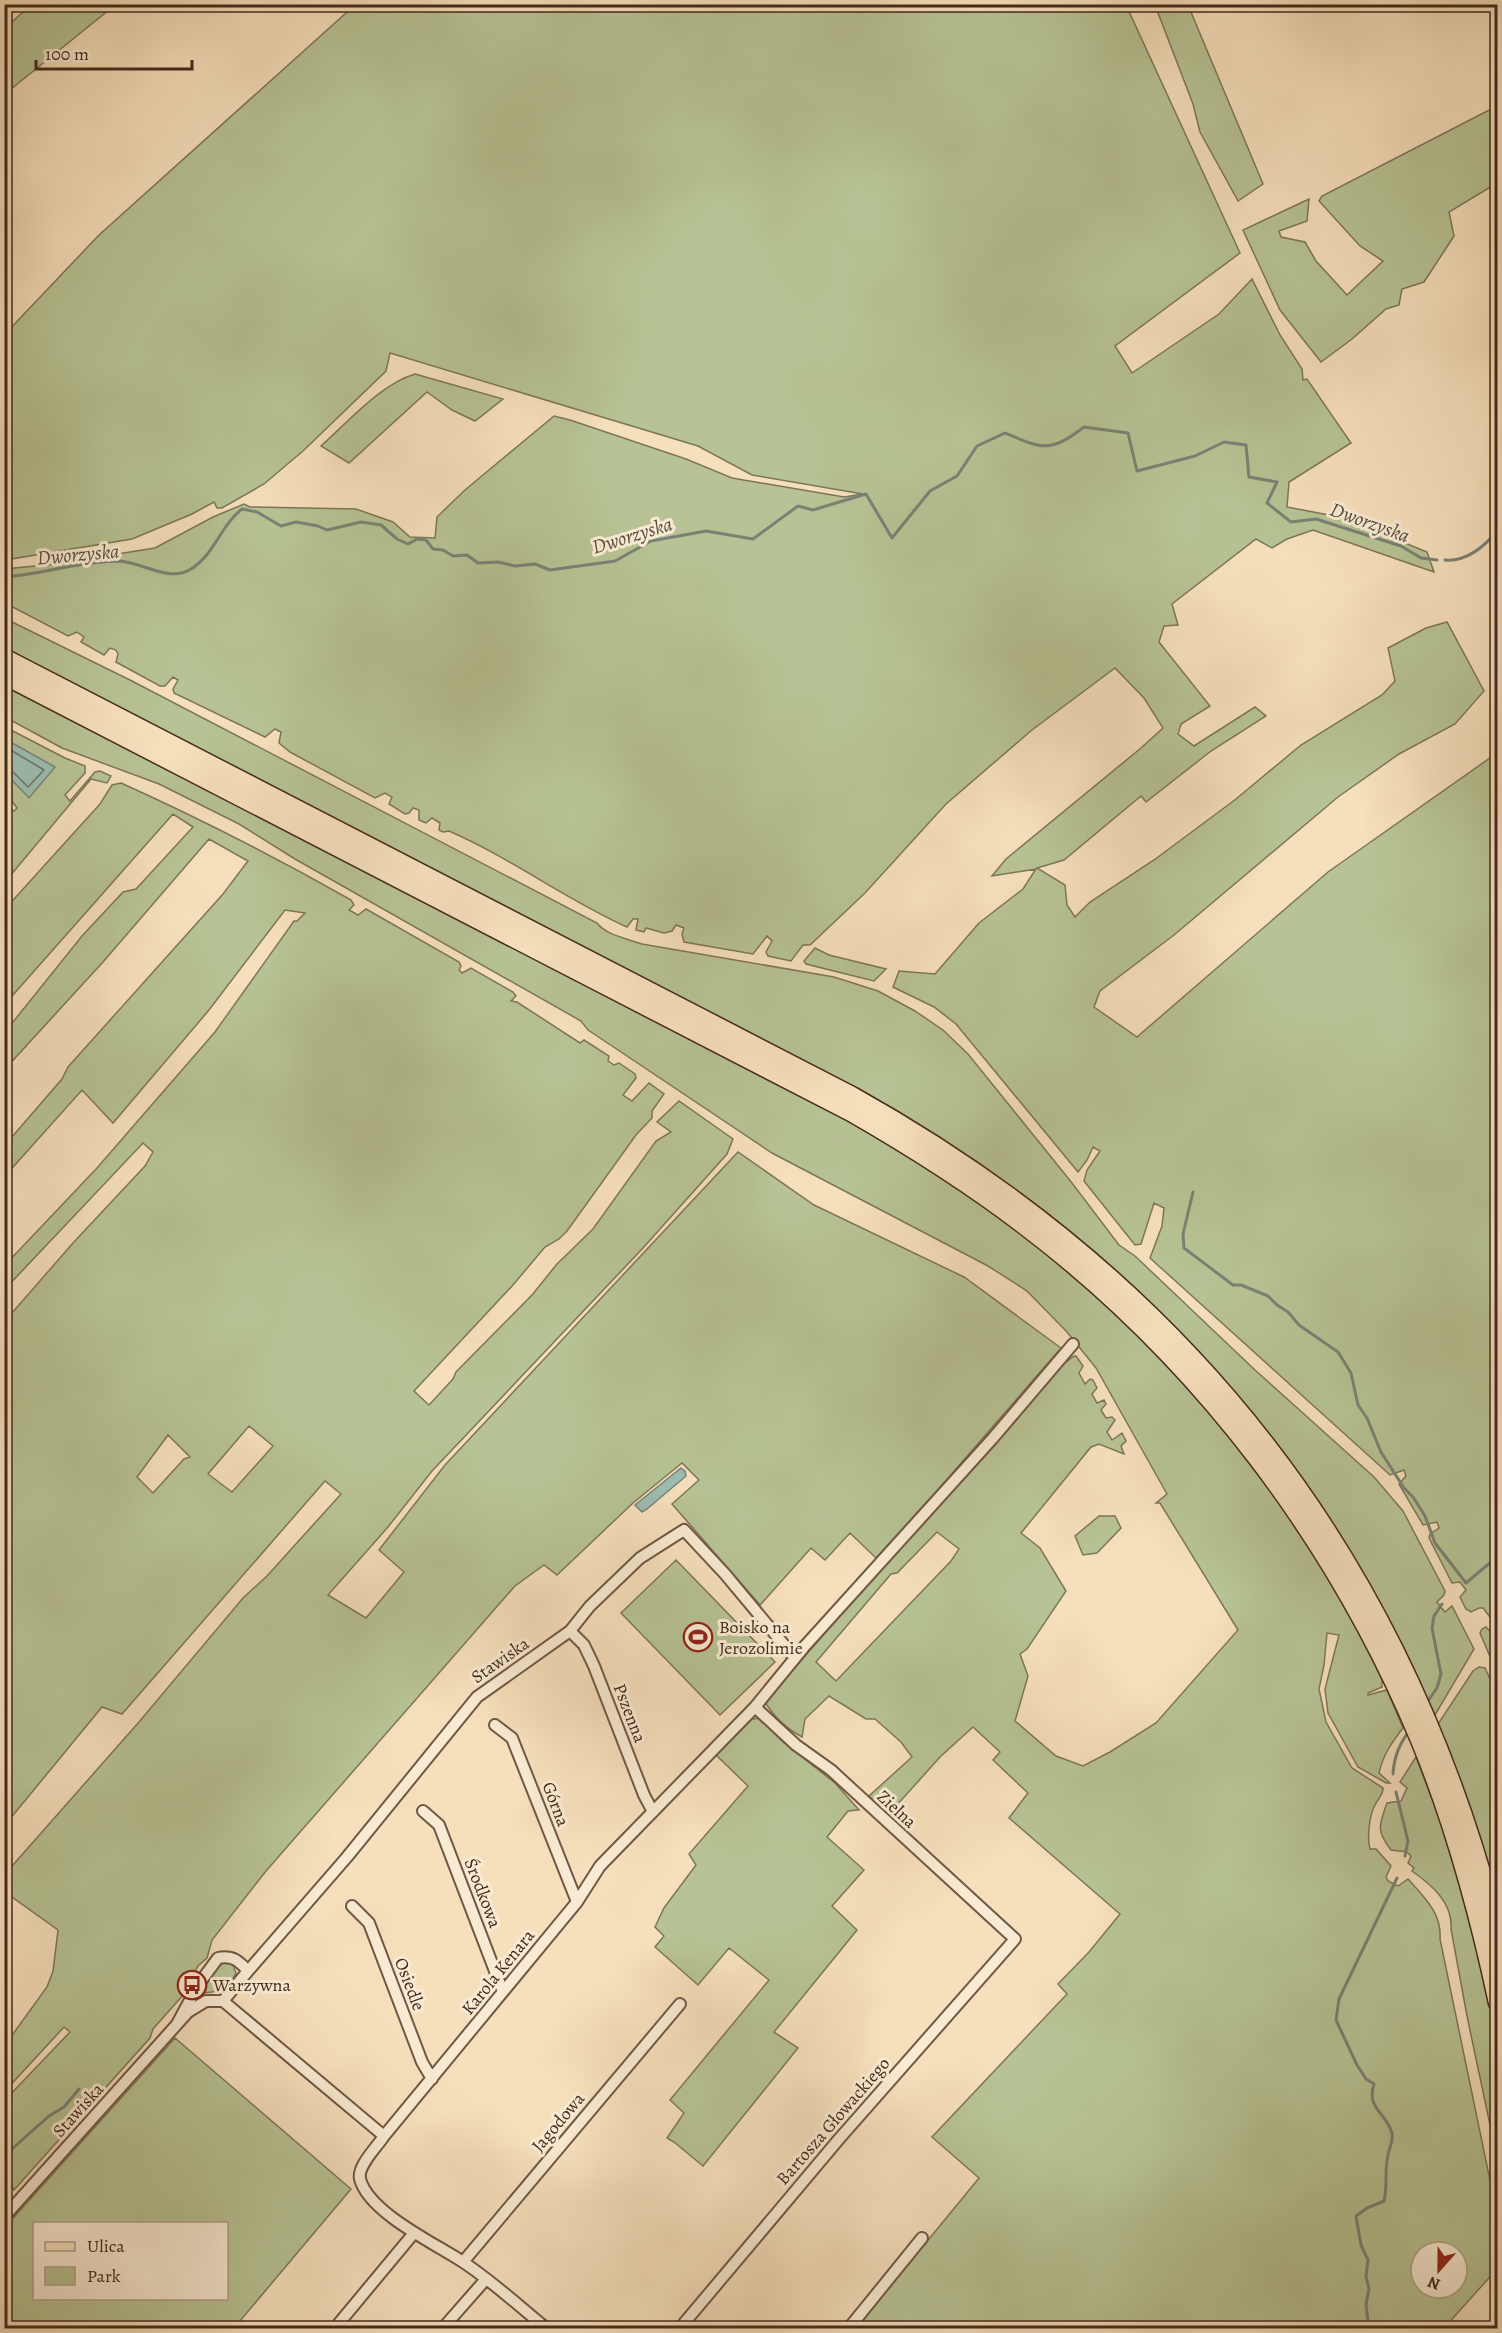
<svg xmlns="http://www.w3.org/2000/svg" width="1502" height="2333" viewBox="0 0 1502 2333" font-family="Alegreya,serif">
<rect width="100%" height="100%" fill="#f6e0bc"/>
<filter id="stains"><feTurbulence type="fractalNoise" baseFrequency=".00333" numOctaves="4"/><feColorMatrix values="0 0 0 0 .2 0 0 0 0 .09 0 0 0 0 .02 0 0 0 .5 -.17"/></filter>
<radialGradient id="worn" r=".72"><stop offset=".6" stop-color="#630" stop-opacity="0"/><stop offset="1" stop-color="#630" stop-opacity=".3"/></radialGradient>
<path fill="#b7c394" stroke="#7e7658" stroke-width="1.5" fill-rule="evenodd" d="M356,4L1126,5L1240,253L1115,346L1132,373L1219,314L1252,279L1280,335L1302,369L1303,380L1307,379L1351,443L1289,482L1287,507L1345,518L1427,552L1434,572L1313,530L1287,539L1272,548L1256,539L1172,604L1178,625L1164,626L1159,642L1210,706L1181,724L1178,734L1194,746L1255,707L1266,716L1211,751L1146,802L1141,796L1064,860L1037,868L1065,885L1067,905L1075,917L1090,902L1154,860L1236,799L1301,745L1382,695L1395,681L1388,648L1426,628L1447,622L1484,691L1455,724L1399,754L1338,797L1174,935L1100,991L1094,1007L1137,1037L1328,872L1497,753V1626L1483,1608H1479L1471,1612L1466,1609L1460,1597L1466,1590L1460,1582L1452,1583L1429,1538L1430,1534L1439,1528L1437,1522L1423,1525L1399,1484L1406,1476L1404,1470L1390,1475L1150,1258L1162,1226L1164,1208L1154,1203L1141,1244L1135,1245L1084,1181L1087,1170L1100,1151L1093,1147L1087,1160L1078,1172L956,1024L934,1007L893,987L899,971L935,974L979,923L1023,889L1036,869L992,876L1006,859L1141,748L1163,728L1144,698L1115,668L1032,730L946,804L865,893L810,945H803L791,961L768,956L766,952L772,941L767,936L753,954L684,942L682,934L684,928L676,925L672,931L664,933L646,928L644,932L636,930L638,919H633L627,927C565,899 511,858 449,831L443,832L439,830L440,823L432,818L426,823L419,820V810L413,808L409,813L405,814L389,804L392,797L385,793L375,798L290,752L279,743L281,732L275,729L265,737L174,693L173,689L178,680L173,677L165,686H160L116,662L118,654L116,650L110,648L104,655L81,642L84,637L77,632L68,636L5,603V569L55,564L155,548L213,517L244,504L250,507L356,509L393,522L410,537L435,538L437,517L465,490L554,416L570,420L686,459L732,478L844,497L863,494L752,475L698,446L390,353L386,371L303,451L264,484L222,508H217L214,502L192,514L132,539L5,560V334L99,235Z
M31,5H115L5,94V28Z
M1155,5H1188L1263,184L1238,201L1200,132L1193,104Z
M1497,106V183L1449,212L1454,236L1424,282L1402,289L1399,305L1386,309L1352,339L1321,362L1280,310L1243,230L1309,199L1307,221L1279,231L1281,237L1305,242L1316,261L1347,295L1383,261L1360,246L1319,201L1322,196Z
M415,374L503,399L475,421L452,410L427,392L349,463L321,446C348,422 381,384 415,374Z
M4,618L130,680L597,923C606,935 628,939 642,944L834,977L878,991L915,1011L943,1030L968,1054L1072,1183L1119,1245L1135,1256L1255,1370L1374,1477L1403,1511L1445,1591L1444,1595L1437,1602L1445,1612L1452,1606L1474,1649L1435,1715C1416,1677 1400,1637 1378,1600C1286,1444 1169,1300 1020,1193C957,1148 890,1110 823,1072L5,650Z
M4,683L836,1112C896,1148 956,1183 1011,1224C1142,1321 1260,1452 1340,1594C1355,1622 1368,1651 1382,1679V1687L1368,1693V1695L1387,1690L1403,1728C1392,1742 1383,1755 1379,1773L1390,1783H1386L1358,1767L1328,1713L1325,1689L1339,1635L1327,1633L1324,1665L1319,1689L1326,1722L1352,1768L1383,1788C1383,1795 1378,1799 1375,1805C1369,1816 1367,1838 1370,1849H1376L1391,1866L1386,1877L1388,1881L1398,1886L1408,1879C1424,1897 1442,1913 1440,1939L1497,2214V2269L1444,2328H856L979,2178L932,2137L1067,1994L1058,1984L1089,1952L1120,1914L1009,1818L1028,1793L993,1760L1000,1752L973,1727L940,1757L888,1815L869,1796L912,1757L901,1742L875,1719H866L829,1696L805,1719L802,1737C787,1729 775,1718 766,1704L769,1698C864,1586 964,1477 1061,1366L1074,1356H1076L1083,1366L1079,1373L1085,1384L1090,1379L1093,1380L1097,1388L1092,1394L1097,1403L1104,1400L1106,1404L1101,1410L1106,1418L1112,1417L1115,1420L1107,1432L1112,1440L1122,1433L1126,1441L1121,1446L1124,1454L1099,1444L1091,1447L1021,1533L1040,1548L1066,1591L1027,1649L1020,1654L1028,1676L1015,1721L1056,1756L1083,1766L1110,1752L1156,1723L1238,1630L1160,1503H1156L1167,1494L1096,1368L1067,1332L1027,1291L988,1266L772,1153L621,1052L588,1030L581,1021L295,859L239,824L159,784L62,748L5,717ZM937,1532L959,1549L951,1561L836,1681L816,1662L891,1574L897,1573ZM1421,2252H1457V2288H1421Z
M5,727L65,758L85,766V773L65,795L70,801L95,772L100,771L111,776L107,783L91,779L5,882L4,806L14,811L17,808L5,792Z
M121,783C201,819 275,857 351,900L354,905L349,910L358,915L366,909L459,962L461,966L459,970L462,973L471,968L513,992L516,996L511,1001L517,1002L580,1043L584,1040L609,1056L608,1061L614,1065L619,1063L635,1074L636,1078L623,1095L632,1101L649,1083L664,1094L652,1111V1118L636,1135L567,1231L559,1239L545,1247L513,1285L414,1391L429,1405L453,1379L456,1372L532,1295L557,1264L593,1229L656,1141L671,1132L657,1122L679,1101L733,1139L727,1154L643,1248L432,1471L388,1527L328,1595L366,1618L404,1572L379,1550L445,1465L738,1152L814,1205L964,1277L1061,1348L936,1492L876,1558L850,1533L825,1560L811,1548L760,1605L672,1504L699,1480L682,1463L633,1503L557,1575L544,1565L515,1586L266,1871L212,1940L207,1958L198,1966L184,1994L153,2029L150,2038L14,2190L5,2173V2100L70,2032L64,2027L5,2091V2045L47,1987L53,1971L58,1930L5,1892V1874L139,1722L243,1598L267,1576L341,1494L325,1481L122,1714L102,1707L5,1825V1321L73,1243L145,1166L153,1152L143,1143L5,1289V1265L97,1168L215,1032L294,921H297L305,913L285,910L209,1010L113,1123L82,1090L5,1176V1145L62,1079L68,1067L223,894L248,861L209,839L103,962L5,1069V1032L82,936L123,892L136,889L193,827L173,814L5,1004V909L100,804L112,785ZM249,1426L273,1446L232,1492L208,1474ZM168,1435L190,1457L184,1459L153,1493L137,1477Z
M815,948L829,955L886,969L874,981L806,964L804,961Z
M1099,1516H1115L1121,1528L1097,1553L1083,1555L1075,1536Z
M676,1560L775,1662L720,1715L621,1613Z
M1486,1627L1497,1639V1673L1480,1633L1482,1629Z
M1479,1667L1485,1668L1498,1696L1497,1910L1468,1803L1438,1724L1473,1671Z
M761,1718L782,1741L835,1783L859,1810L848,1811L827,1837L864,1870L832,1906L857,1930L774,2032L798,2048L703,2166L674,2142L667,2138L684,2113L670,2100L769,1980L729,1948L698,1985L655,1947L664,1936L655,1927L664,1908L696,1865L689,1854L748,1786L716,1755L752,1719Z
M1416,1757L1447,1838L1470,1912L1497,2035V2158L1467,2016L1451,1929C1453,1903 1432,1885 1412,1871L1414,1868L1408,1863L1411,1856C1406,1849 1399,1852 1391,1850C1376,1831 1379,1825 1387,1803L1401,1801L1407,1788L1400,1782Z
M227,1962L233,1965L236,1973C228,1991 220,1992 201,1993V1989L217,1965Z
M175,2038L351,2189L234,2328H5V2227ZM34,2224H226V2298H34Z"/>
<path fill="#9dbdb1" stroke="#7a8276" stroke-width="1.5" d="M5,739L55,767L29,798L5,773Z
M681,1468L685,1471L686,1476L647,1509L642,1512L635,1505Z"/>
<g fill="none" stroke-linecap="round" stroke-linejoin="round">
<path stroke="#717367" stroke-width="1.5" d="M4,746L44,770L28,787L11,770L4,769"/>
<path stroke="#7a8276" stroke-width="3" d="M1445,560C1467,562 1485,546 1498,530
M4,577C43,574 81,561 119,561C142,562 169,583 191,569C214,555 221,525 242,509L257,512L281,526L296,522L318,526L327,530L361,522L381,525L397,539L408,544L417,539L426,540L433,549L443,550L453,556L467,555L478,563L498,562L515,566L535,564L550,570L615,561L651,541L706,531L753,539L798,506L813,510L866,494L892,538L930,491L957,476L977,446L1005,433C1043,449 1050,453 1084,427L1128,433L1137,471L1195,456L1224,442L1246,445L1249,477L1277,482L1267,503L1291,522L1316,519L1401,546L1421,558L1437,560
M1193,1192L1183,1234L1184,1248L1233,1285H1241L1268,1296L1277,1305L1288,1312L1299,1325L1338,1352L1351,1373L1358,1405L1367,1418L1381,1452L1404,1488L1413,1497L1425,1516L1435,1543L1466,1583L1498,1556
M1425,1705L1437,1688L1441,1674L1432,1628L1434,1616L1442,1604
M1393,1774C1394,1757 1399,1745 1409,1731
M1396,1792L1408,1841L1405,1856
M4,2156L49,2116L64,2107L79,2089
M1374,2328L1368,2322L1366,2304L1369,2289L1366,2276L1368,2260L1361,2245L1356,2216L1367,2208L1384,2201C1388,2186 1384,2171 1388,2155C1389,2148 1394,2140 1392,2133C1386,2112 1366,2109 1374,2084L1366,2079L1357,2065L1336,2020L1339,1999L1397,1878"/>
<g stroke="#715745" stroke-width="14">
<path id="street" d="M570,1631L584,1645L594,1666L644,1795L653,1812
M495,1725L512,1738L577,1902
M423,1811L439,1825L503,1992
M352,1906L369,1923L422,2062L432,2079
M248,1971L347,1857L477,1697L570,1631L590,1606L640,1558L684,1530L725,1574L795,1658
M223,2001L384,2136
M4,2217L188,2012L206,2001H223L248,1971C239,1961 233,1955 218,1958L198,1985L177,2024
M463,2262L680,2004
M335,2328L414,2233
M443,2328L486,2279
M546,2328C519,2306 492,2281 463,2262C436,2244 369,2213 360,2179C357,2166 377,2147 384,2136L577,1902L600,1866L755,1707L804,1647L993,1438L1073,1344
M680,2328L839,2139L1015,1939L831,1770L796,1745L755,1707
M849,2328L922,2238"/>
</g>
<g stroke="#45291d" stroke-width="21">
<path id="primary" d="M4,658L852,1096C1189,1284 1404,1560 1498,1934
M4,675L851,1112C912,1147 972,1185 1028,1228C1201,1360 1336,1539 1420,1740C1455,1825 1479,1914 1498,2003"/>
</g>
<use href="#street" stroke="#f9ebd3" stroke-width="10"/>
<use href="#primary" stroke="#f6e0bc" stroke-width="18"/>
</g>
<defs>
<g id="stadium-ring" transform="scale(1.5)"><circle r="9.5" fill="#f9ebd3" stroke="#8f2418" stroke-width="1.5"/><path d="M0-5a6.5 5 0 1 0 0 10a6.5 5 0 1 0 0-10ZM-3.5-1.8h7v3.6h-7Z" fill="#8f2418"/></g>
<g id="bus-ring" transform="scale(1.5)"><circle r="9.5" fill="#f9ebd3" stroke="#8f2418" stroke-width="1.5"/><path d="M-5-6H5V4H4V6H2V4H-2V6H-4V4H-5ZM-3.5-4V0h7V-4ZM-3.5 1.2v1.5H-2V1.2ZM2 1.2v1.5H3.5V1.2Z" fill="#8f2418"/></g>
</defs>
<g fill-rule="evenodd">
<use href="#stadium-ring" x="698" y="1637"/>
<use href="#bus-ring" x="192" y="1985"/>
</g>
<g text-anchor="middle" stroke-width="6" stroke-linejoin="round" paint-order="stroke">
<g font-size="18" fill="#45291d" stroke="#f9ebd3" text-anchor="start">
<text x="719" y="1633">Boisko na<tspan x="719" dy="21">Jerozolimie</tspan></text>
<text x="213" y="1991">Warzywna</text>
</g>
<g font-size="18" fill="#45291d" stroke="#f9ebd3">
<text transform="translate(500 1660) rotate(-35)" y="6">Stawiska</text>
<text transform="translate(630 1713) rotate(69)" y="6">Pszenna</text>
<text transform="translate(556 1804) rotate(69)" y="6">Górna</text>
<text transform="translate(897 1809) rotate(43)" y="6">Zielna</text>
<text transform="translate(483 1893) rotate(69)" y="6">Środkowa</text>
<text transform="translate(498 1972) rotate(-51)" y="6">Karola Kenara</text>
<text transform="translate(410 1984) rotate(69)" y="6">Osiedle</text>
<text transform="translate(78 2110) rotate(-48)" y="6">Stawiska</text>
<text transform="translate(833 2121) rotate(-49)" y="6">Bartosza Głowackiego</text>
<text transform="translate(558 2122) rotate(-50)" y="6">Jagodowa</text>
</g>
<g font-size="20" font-style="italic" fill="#5b4e42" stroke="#f9ebd3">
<text transform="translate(1370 522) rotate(20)" y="7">Dworzyska</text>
<text transform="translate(632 535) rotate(-17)" y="7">Dworzyska</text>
<text transform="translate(78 554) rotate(-5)" y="7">Dworzyska</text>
</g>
</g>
<rect width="1502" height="2333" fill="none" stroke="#f6e0bc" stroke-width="24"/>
<rect x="6" y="6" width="1490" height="2321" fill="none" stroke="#45291d" stroke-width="3"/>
<rect x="12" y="12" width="1478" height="2309" fill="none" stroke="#45291d" stroke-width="1.5"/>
<rect x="33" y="2222" width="195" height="78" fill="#f9ebd3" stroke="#b19d8a" stroke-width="1.5"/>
<rect x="45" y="2242" width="30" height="9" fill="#f6e0bc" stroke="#b19d8a" stroke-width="1.5"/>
<text x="87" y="2252" font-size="18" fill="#45291d">Ulica</text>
<rect x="45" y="2267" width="30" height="18" fill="#b7c394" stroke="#b19d8a" stroke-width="1.5"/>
<text x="87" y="2282" font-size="18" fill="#45291d">Park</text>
<g transform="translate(1439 2270) rotate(201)"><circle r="28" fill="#f9ebd3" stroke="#b19d8a" stroke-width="1.5"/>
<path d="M0-4.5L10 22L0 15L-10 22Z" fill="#8f2418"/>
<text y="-9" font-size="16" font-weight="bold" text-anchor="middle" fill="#45291d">N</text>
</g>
<path d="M36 60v9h156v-9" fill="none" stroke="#45291d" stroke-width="3"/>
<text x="45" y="60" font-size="18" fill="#45291d" stroke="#f9ebd3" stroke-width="4.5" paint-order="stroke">100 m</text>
<rect width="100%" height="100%" filter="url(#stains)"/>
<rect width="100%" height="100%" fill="url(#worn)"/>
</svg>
